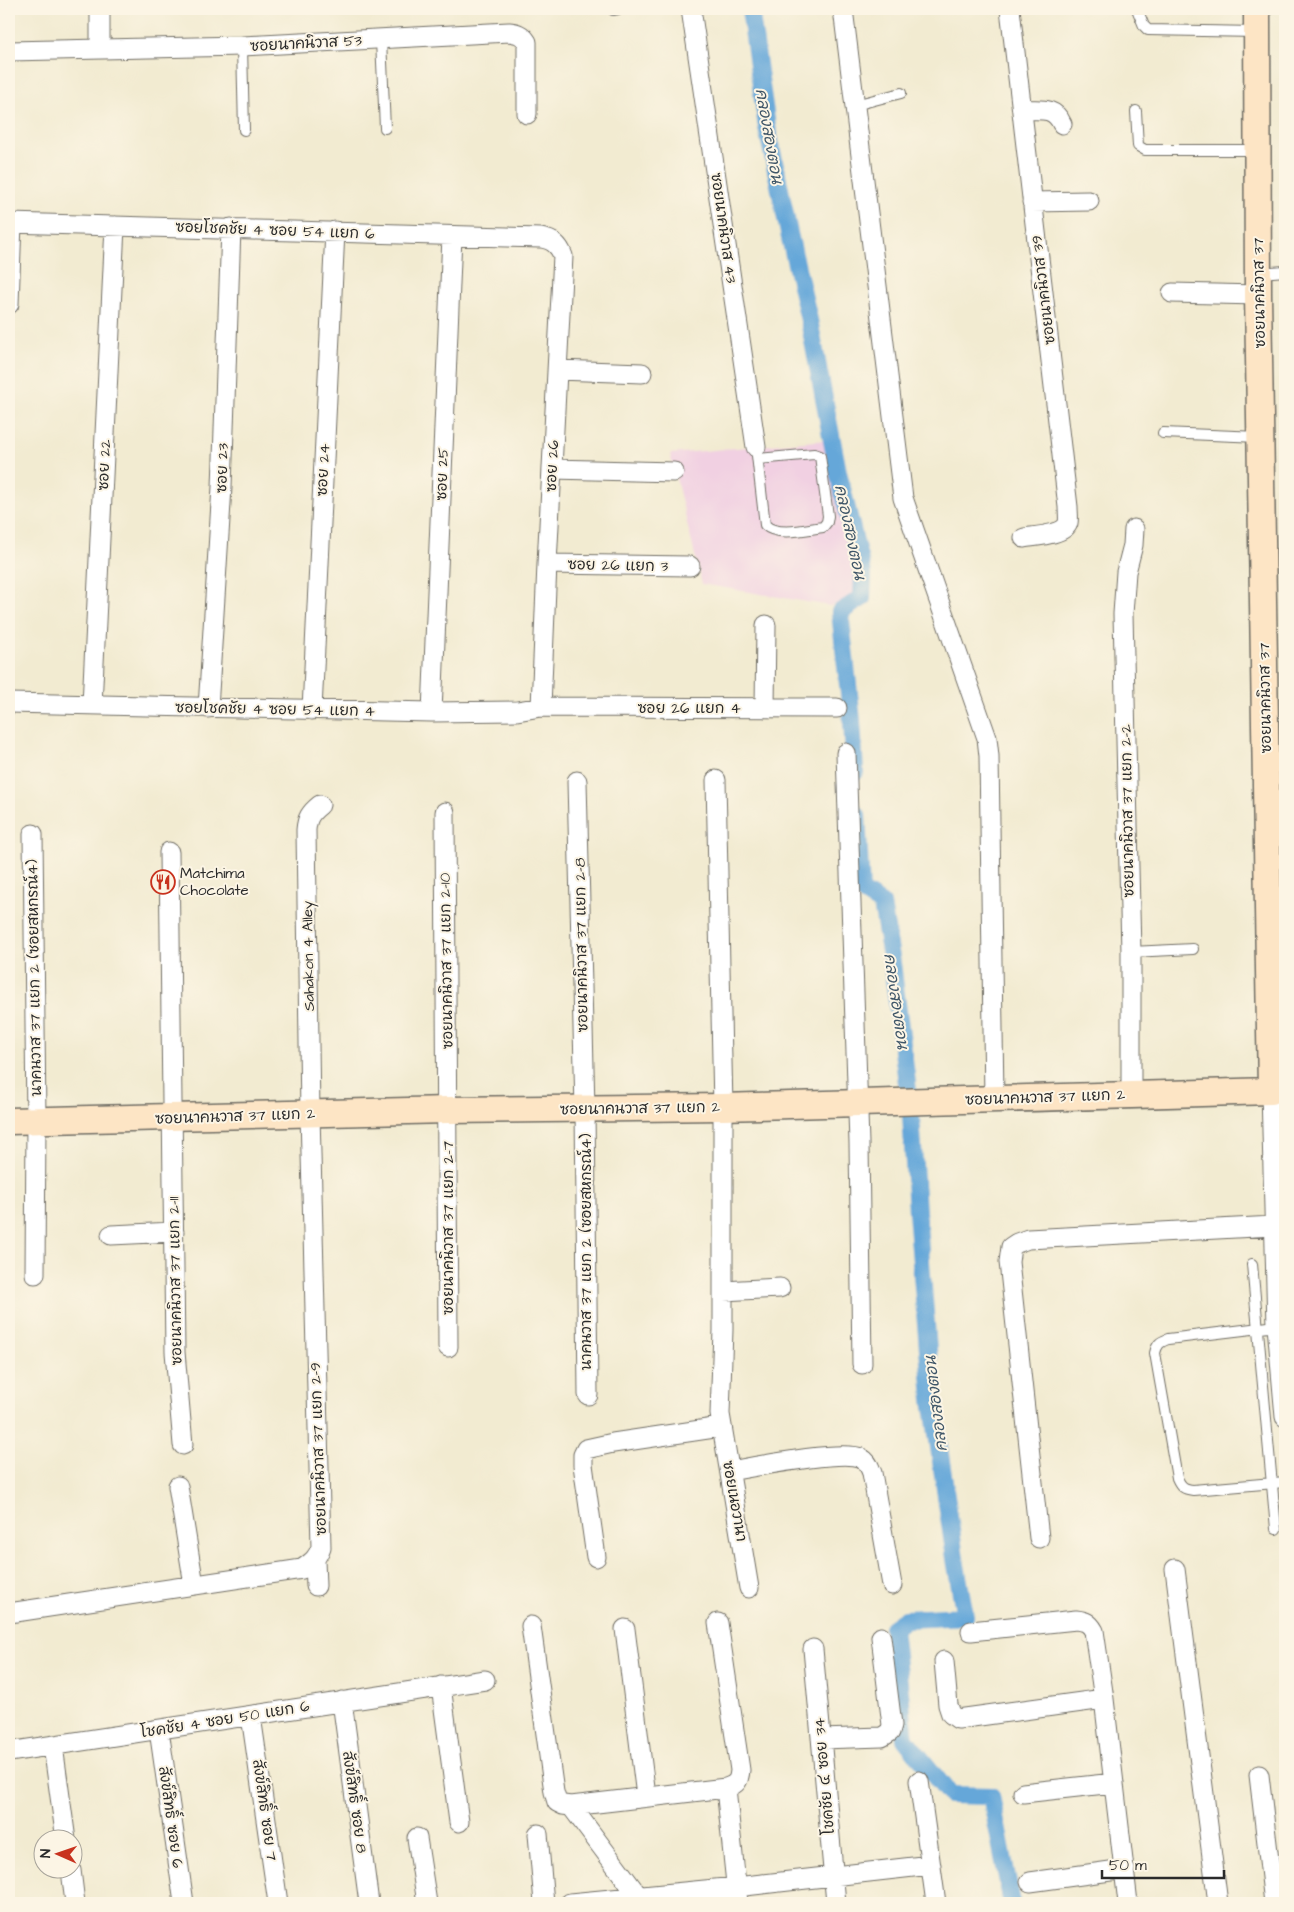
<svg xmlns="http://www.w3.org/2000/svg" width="1294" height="1912" viewBox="0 0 1294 1912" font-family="'Architects Daughter','Playpen Sans Thai',sans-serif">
<rect width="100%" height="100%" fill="#fcf5e5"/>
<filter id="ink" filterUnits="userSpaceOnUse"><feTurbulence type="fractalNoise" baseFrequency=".02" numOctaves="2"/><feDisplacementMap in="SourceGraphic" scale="10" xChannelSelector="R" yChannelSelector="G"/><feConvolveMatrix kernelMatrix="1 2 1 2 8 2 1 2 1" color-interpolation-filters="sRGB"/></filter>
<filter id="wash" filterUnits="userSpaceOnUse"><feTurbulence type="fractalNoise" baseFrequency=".0096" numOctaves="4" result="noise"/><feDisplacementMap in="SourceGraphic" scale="20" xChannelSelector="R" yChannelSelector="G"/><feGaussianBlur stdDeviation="1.12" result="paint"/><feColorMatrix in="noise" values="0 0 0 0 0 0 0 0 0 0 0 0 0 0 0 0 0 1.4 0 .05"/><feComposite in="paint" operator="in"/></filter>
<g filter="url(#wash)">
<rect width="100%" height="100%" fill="#f2ebd1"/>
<path fill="#f1d0e2" d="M827,440L856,561L859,588L852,597L831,606L702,584L670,454Z"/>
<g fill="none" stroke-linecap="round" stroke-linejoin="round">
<path stroke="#65a7d9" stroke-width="18" d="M750,9L767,127L790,238L809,320L838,472L863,574L862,598L840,612L852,721L855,772
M857,815L861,891L882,904L892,963L911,1115L917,1212L932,1399L956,1565L965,1616L906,1619L893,1628L905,1739L950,1795L991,1796L1012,1903"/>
</g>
</g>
<g filter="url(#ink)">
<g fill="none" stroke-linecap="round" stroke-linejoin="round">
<g stroke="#716e65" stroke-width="12">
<path id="lane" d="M1137,9L1144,26L1148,30L1257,32
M613,10L618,9
M381,40L385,128
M242,46L244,130
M855,105L901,93
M1136,111L1138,146L1145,150H1257
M1259,273L1285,271
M1163,433L1259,437
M756,447L765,525C777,537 807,529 823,527L827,522L828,516L820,456L814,454L758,459
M1131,952L1193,949
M1252,1264L1276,1529
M1277,1326L1168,1339C1160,1342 1157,1344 1155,1353L1177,1478C1181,1487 1184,1489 1193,1490L1285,1482"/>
</g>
<g stroke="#716e65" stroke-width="21">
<path id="street" d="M100,9V49
M691,9L756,447
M843,9L903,498L987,738L989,756L994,1098
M1010,9L1068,507C1068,512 1069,518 1068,523C1064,535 1035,536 1024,538
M9,51L242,46L509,32C517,33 522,34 527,42V114
M1022,110C1040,110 1054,106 1062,124
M1032,202L1089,201
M9,223L541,238C553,240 559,245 563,256L547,564L541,707
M1172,293L1258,295
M9,304L12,223
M558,370L642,373
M552,469L674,472
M547,564L690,566
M9,703L432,712L517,711L541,707L837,708
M92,705L115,226
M208,708L222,487L231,228
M765,708L766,625
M312,710L335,231
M432,712L452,236
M846,753L859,1143L862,1364
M716,780L723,1107V1330L720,1414L749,1588
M577,781L585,1109L588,1395
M445,812L448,1347
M33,834L36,1121L35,1274
M169,852L175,1352L183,1445
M1271,1091L1277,1326L1285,1417
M1131,1094V952L1123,614L1126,572L1133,545L1134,529
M111,1235L174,1232
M723,1291L780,1288
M730,1471C753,1467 844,1449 861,1458C867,1461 870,1467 872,1473L892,1585
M178,1486L194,1585
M1039,1538L1009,1262L1011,1247L1017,1243L1028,1239L1274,1226
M596,1557L583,1465V1455L586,1449L613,1443L721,1427
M315,1560L316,1586
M1175,1569L1218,1903
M9,1613L302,1569C312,1562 317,1559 321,1547L310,1114L306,830C307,818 310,813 320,805
M531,1626L554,1792L557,1802L563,1805L571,1806L726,1788C737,1784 739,1781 740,1770L718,1623
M625,1629L646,1796
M971,1631L1076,1620C1085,1621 1089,1622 1094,1631L1104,1699L1128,1903
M813,1649L836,1903
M944,1661L948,1705L951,1714L958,1719L1104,1699
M441,1686L459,1822
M342,1701L369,1903
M251,1716L278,1903
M159,1730L184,1903
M821,1739L882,1737L890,1732L892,1725L881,1637
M53,1746L66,1840
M9,1752L485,1680
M1259,1775L1274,1903
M919,1781L936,1903
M726,1788L738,1903
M1023,1793L1114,1783
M571,1806L639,1897L640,1903
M538,1834L544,1903
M417,1838L427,1903
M71,1870L75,1903
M1030,1882L1125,1869
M570,1903L736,1887L931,1865"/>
</g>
<g stroke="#716e65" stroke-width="29">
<path id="secondary" d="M9,1121L448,1110L723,1107L1271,1091L1258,295L1257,9"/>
</g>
<use href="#lane" stroke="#fff" stroke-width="10"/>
<use href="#street" stroke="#fff" stroke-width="19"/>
<use href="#secondary" stroke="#fde5c5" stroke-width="26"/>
</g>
</g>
<defs>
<g id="restaurant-ring" transform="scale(1.25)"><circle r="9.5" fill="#fcf5e5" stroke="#c8321e" stroke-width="1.5"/><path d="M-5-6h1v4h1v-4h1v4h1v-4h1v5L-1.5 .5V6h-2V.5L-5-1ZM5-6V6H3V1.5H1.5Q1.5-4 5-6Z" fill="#c8321e"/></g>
</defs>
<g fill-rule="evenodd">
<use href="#restaurant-ring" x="163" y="882"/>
</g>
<g text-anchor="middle" stroke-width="4" stroke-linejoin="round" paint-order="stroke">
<g font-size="15" fill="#2b2b2b" stroke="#fcf5e5">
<text transform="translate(306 43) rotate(-3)" y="5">ซอยนาคนิวาส 53</text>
<text transform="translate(724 228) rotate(82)" y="5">ซอยนาคนิวาส 43</text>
<text transform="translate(275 230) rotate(2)" y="5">ซอยโชคชัย 4 ซอย 54 แยก 6</text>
<text transform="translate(1043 290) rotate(-97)" y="5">ซอยนาคนิวาส 39</text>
<text transform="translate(1259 293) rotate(-91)" y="5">ซอยนาคนิวาส 37</text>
<text transform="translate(104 465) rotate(-87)" y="5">ซอย 22</text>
<text transform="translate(552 466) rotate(-87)" y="5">ซอย 26</text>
<text transform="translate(222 468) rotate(-88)" y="5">ซอย 23</text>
<text transform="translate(323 470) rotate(-87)" y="5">ซอย 24</text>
<text transform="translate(442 474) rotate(-88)" y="5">ซอย 25</text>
<text transform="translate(618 565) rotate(1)" y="5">ซอย 26 แยก 3</text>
<text transform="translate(1265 698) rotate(-91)" y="5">ซอยนาคนิวาส 37</text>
<text x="689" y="713">ซอย 26 แยก 4</text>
<text transform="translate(275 709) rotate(1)" y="5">ซอยโชคชัย 4 ซอย 54 แยก 4</text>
<text transform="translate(1127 811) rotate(-91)" y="5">ซอยนาคนิวาส 37 แยก 2-2</text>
<text transform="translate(581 945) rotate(-91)" y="5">ซอยนาคนิวาส 37 แยก 2-8</text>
<text transform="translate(308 956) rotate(-91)" y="5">Sahakon 4 Alley</text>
<text transform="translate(446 961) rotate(-91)" y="5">ซอยนาคนิวาส 37 แยก 2-10</text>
<text transform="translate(34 978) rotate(-91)" y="5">นาคนวาส 37 แยก 2 (ซอยสหกรณ์4)</text>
<text transform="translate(1045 1097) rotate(-2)" y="5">ซอยนาคนวาส 37 แยก 2</text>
<text transform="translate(640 1108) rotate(-1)" y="5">ซอยนาคนวาส 37 แยก 2</text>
<text transform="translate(235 1116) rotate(-2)" y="5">ซอยนาคนวาส 37 แยก 2</text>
<text transform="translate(448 1228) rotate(-90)" y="5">ซอยนาคนิวาส 37 แยก 2-7</text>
<text transform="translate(586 1252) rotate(-90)" y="5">นาคนวาส 37 แยก 2 (ซอยสหกรณ์4)</text>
<text transform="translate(175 1281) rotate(-91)" y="5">ซอยนาคนิวาส 37 แยก 2-11</text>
<text transform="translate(318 1449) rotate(-92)" y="5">ซอยนาคนิวาส 37 แยก 2-9</text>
<text transform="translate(735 1501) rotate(80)" y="5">ซอยเนอวานา</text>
<text transform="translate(225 1719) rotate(-9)" y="5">โชคชัย 4 ซอย 50 แยก 6</text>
<text transform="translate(824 1776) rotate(-95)" y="5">โชคชัย ๔ ซอย 34</text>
<text transform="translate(355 1802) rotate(82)" y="5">สังข์สิทธิ์ ซอย 8</text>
<text transform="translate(265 1810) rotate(82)" y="5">สังข์สิทธิ์ ซอย 7</text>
<text transform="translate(171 1817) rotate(82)" y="5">สังข์สิทธิ์ ซอย 6</text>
</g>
<g font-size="15" fill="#2b2b2b" stroke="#fcf5e5" text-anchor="start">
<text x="180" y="878">Matchima<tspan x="180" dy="17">Chocolate</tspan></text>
</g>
<g font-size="16" font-style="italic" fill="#3f5668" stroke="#fcf5e5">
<text transform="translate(770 136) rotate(80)" y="6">คลองสองตอน</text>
<text transform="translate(851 532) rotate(78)" y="6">คลองสองตอน</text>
<text transform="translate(897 1001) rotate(82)" y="6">คลองสองตอน</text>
<text transform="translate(935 1404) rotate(-97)" y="6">คลองสองตอน</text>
</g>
</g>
<rect width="1294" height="1912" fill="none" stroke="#fcf5e5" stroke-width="30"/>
<g transform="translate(58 1854) rotate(272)"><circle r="24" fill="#fcf5e5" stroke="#a8a49b"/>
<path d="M0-4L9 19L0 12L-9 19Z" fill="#c8321e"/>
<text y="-8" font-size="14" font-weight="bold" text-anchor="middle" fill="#2b2b2b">N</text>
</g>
<path d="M1102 1870v8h122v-8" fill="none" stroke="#2b2b2b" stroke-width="2.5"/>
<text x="1109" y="1870" font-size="15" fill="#2b2b2b" stroke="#fcf5e5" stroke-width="4" paint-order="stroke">50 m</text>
</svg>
